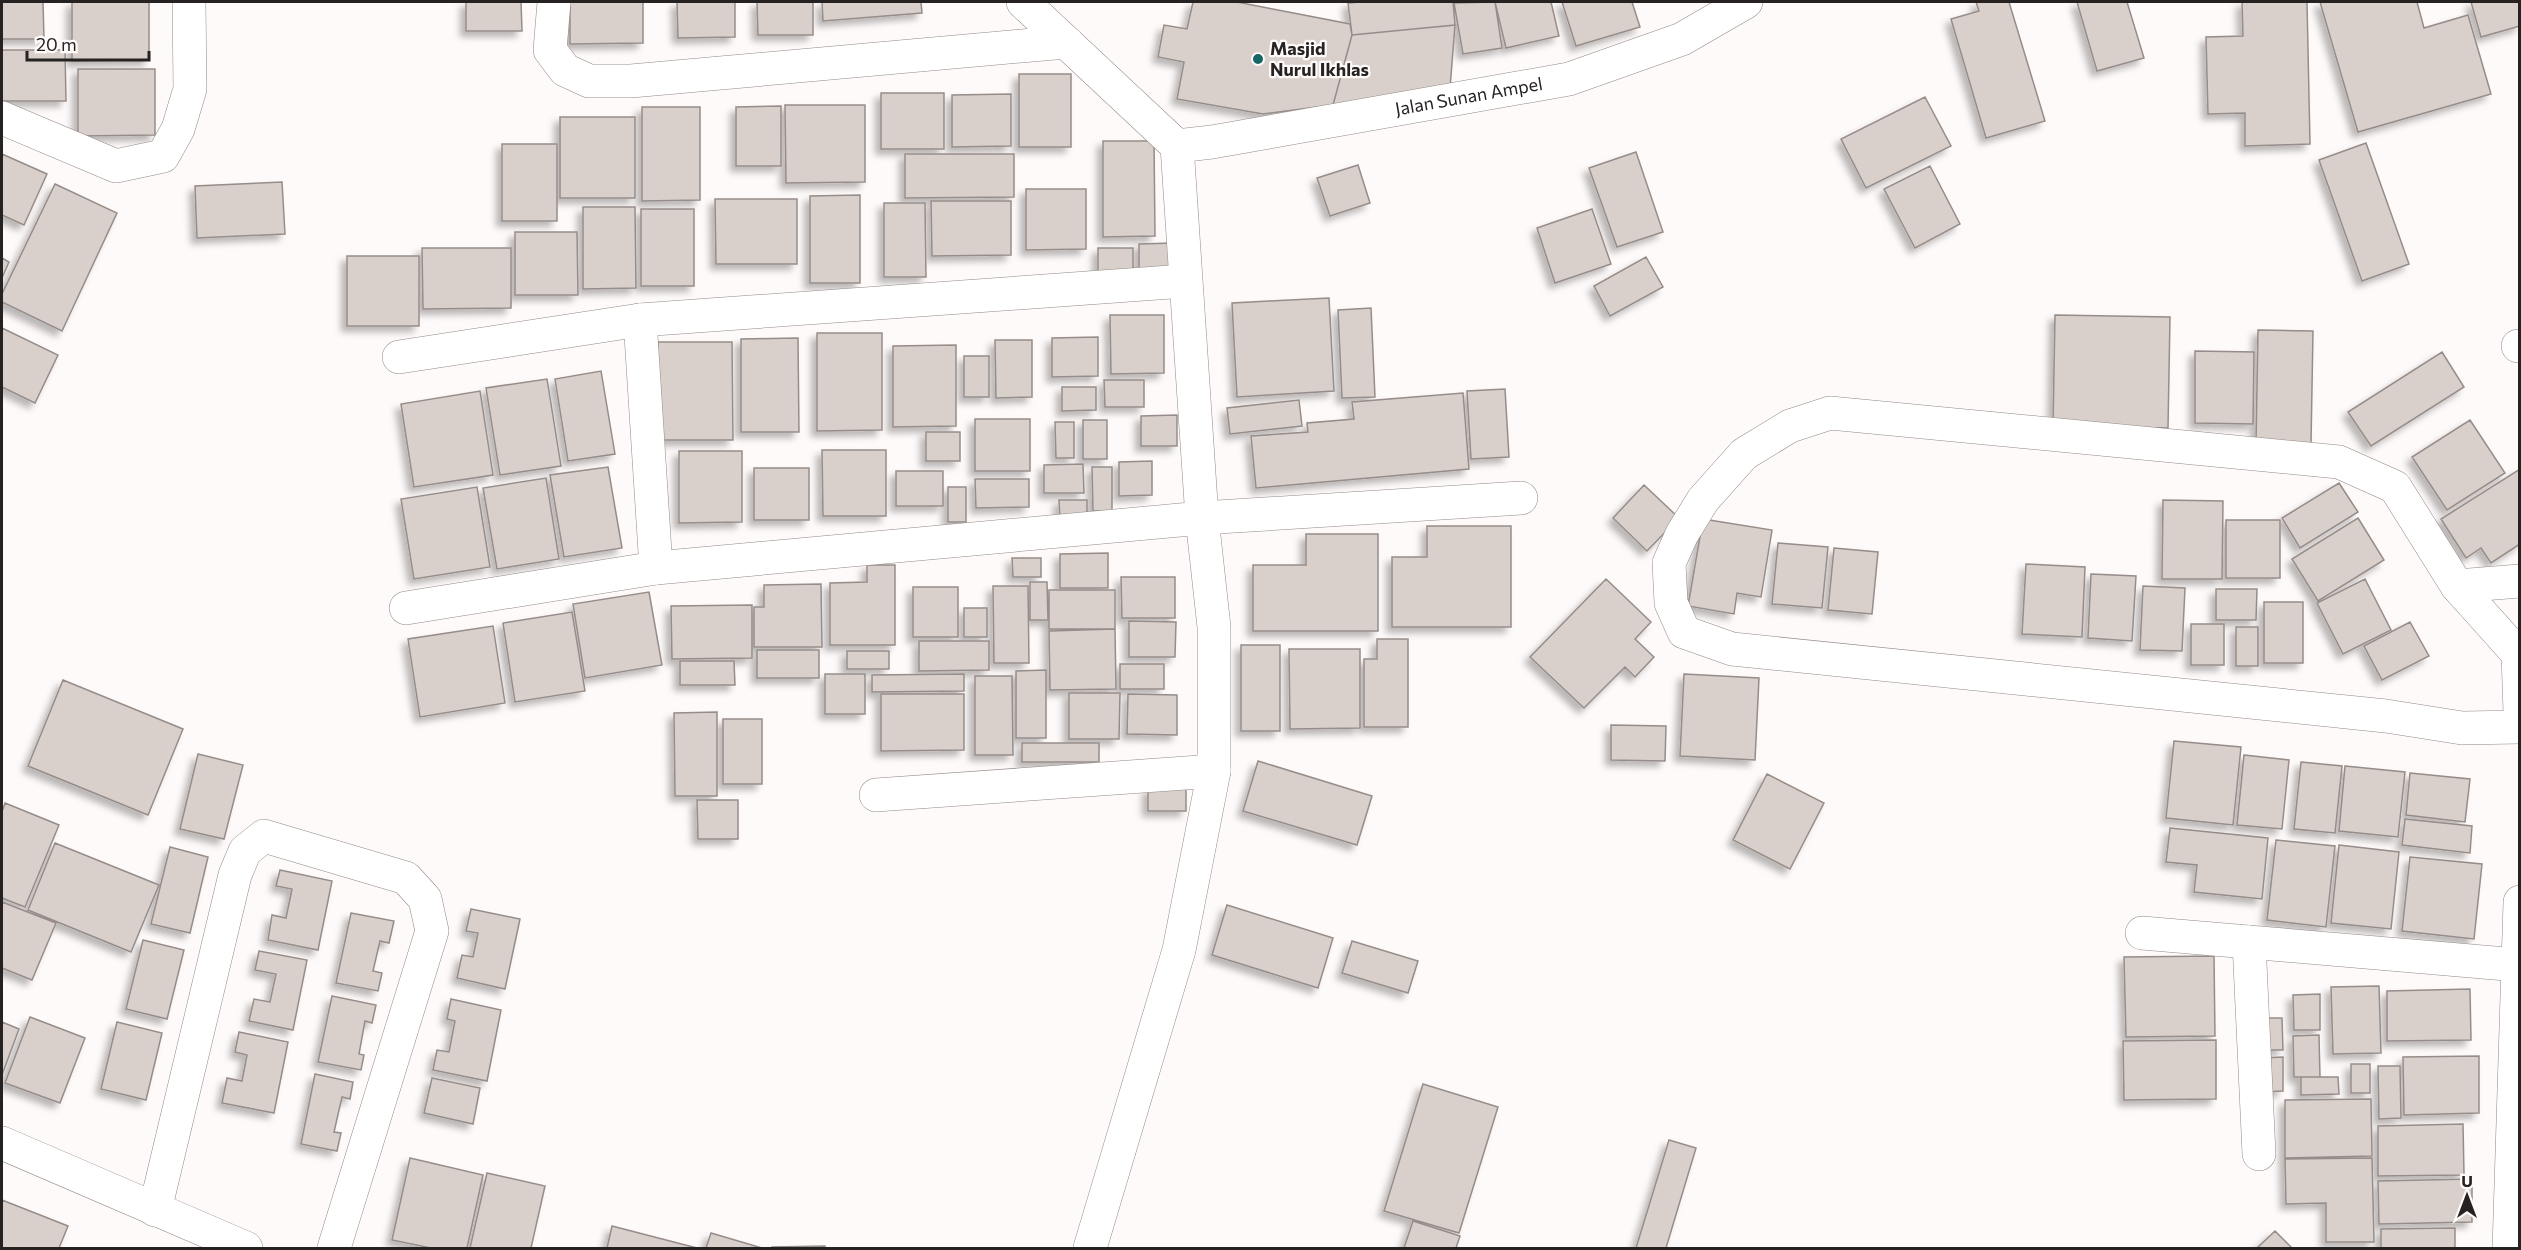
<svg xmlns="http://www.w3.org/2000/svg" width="2521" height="1250" viewBox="0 0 2521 1250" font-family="Commissioner,sans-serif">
<defs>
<filter id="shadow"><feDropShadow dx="-5.5" dy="5.5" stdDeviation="3" flood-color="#0004"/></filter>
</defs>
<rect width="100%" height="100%" fill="#fefaf9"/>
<path fill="#d9d0cb" stroke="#968d8a" stroke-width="1.5" filter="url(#shadow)" d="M2,2H43L44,39H2Z
M72,2H149V60L72,61Z
M466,2H521L522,31H466Z
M570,2H643V43L570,44Z
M677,2H735V37L678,38Z
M757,2H813V35H758Z
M822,2H921L922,13L823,21Z
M1193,2H1237L1350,24L1352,35L1333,105L1263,114L1177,99L1184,62L1158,57L1164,25L1187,29Z
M1360,2H1453L1455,25L1352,35L1348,3Z
M1495,2L1502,48L1463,54L1454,3Z
M1495,2H1551L1559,36L1506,48Z
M1562,2H1632L1640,27L1576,46Z
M1976,2H2009L2045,121L1986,138L1951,19L1979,11Z
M2077,2H2127L2144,58L2097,71Z
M2242,2H2307L2310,144L2245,146V113L2208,114L2206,37L2243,36Z
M2320,2H2417L2424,28L2468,15L2491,94L2358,132Z
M2471,2H2520V26L2481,37Z
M1455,25L1450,88L1333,105L1352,35Z
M2,50H65L66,101H2Z
M78,69H155V135L78,136Z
M1019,74H1071V147H1019Z
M881,93H944V149H881Z
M1011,94V146L952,147V95Z
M1925,97L1951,146L1866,188L1841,139Z
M785,105H865V182L786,183Z
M781,106V166H736V107Z
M642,107H700V200L642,201Z
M560,117H635V198H560Z
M1103,141H1154L1155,236L1103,237Z
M2366,143L2409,264L2362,281L2319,160Z
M502,144H557V221H502Z
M1636,152L1663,232L1617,247L1589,168Z
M2,154L47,174L24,225L2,215Z
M905,154H1014V197L905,198Z
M1358,165L1370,203L1330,216L1317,178Z
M1930,166L1960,224L1915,248L1884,189Z
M282,182L285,234L197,238L195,186Z
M55,184L117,213L62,331L2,302V294Z
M1026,189H1086V249L1026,250Z
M860,195V283H810V196Z
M715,199H797V264H716Z
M931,201H1011V255L932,256Z
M884,203H925L926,277H884Z
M583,207H635L636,288L583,289Z
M641,209H694V286H641Z
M1592,209L1611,264L1555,283L1537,228Z
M515,232H577L578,295H515Z
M1173,243V275H1139V244Z
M422,248H511V308L423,309Z
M1098,248H1133V277H1098Z
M347,256H419V326H347Z
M1646,257L1663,287L1610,316L1594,286Z
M2,258L9,262L2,278Z
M1329,298L1334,391L1237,397L1232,303Z
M1371,308L1375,397L1342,398L1338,310Z
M1110,315H1164V373L1111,374Z
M2055,315L2170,317L2168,428L2053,426Z
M2,328L58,355L35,403L2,387Z
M2258,330L2313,331L2311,444L2256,443Z
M817,333H882V430L817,431Z
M1098,337V376L1052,377V338Z
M798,338L799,432H741V339Z
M995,340H1032V397L996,398Z
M658,342H732L733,440H658Z
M956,345V426L893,427V346Z
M2195,351L2254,352L2253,424L2195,423Z
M2442,352L2464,387L2371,446L2348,412Z
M964,356H989V397H964Z
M601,371L615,454L568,461L555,379Z
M547,379L561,466L500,475L486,388Z
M1104,380H1144V407H1105Z
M1062,387H1096V410L1062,411Z
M1505,389L1509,457L1471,459L1467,391Z
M480,391L493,475L414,487L401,404Z
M1463,393L1469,469L1256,488L1251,436L1308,432L1307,423L1354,419L1352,402Z
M1299,400L1302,426L1230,434L1227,408Z
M1177,415V446H1141V416Z
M975,419H1030V471H975Z
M1083,420H1107V459H1083Z
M2470,420L2505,473L2447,510L2412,457Z
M1055,422H1074V458H1056Z
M926,432H960V461H926Z
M822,450H886V516H823Z
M679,451H742V522L679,523Z
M1152,461V495L1119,496V462Z
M1083,464L1084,493H1044V465Z
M608,467L622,548L564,557L550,475Z
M1092,467H1112V511H1093Z
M754,468H809V520H754Z
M2520,469V544L2491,563L2481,548L2466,558L2441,519Z
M896,471H943V506H896Z
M546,478L559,559L497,569L483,488Z
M975,479H1029V507L976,508Z
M2339,483L2358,512L2300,548L2282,518Z
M1644,485L1679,518L1647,551L1613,518Z
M477,487L490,567L414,579L401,499Z
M948,487H966V522H948Z
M1059,500H1087V520H1060Z
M2163,500L2223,501L2222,579H2162Z
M2358,518L2384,560L2318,601L2292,559Z
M1703,519L1772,530L1761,597L1737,593L1734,614L1688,606Z
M2226,520H2280V578H2226Z
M1427,526H1511V627H1392V557H1427Z
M1306,534H1378V631H1253V565H1306Z
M1778,543L1828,547L1822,608L1772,604Z
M1834,548L1878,552L1872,614L1828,610Z
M1108,553V588H1060V554Z
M1012,558H1041V577H1013Z
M2026,564L2085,567L2082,637L2022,634Z
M867,565H895V645H830V583L867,582Z
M2091,574L2136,576L2132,641L2088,638Z
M1121,577H1175V618H1122Z
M1606,579L1651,622L1635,639L1654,657L1635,677L1625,667L1584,708L1530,657Z
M2365,579L2391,630L2343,654L2317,603Z
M1030,582H1047L1048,620H1030Z
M821,584L822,647H754V607H764V585Z
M993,586H1028L1029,663H994Z
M2143,586L2185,588L2182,651L2140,650Z
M913,587H958V637H913Z
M2216,589H2257L2256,620H2216Z
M1049,590H1115V629H1049Z
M649,592L662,665L585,678L573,604Z
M2264,602H2303V663H2264Z
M752,605V658L672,659L671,606Z
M964,608H987V637H964Z
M572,612L585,691L515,702L503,623Z
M1129,621L1176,622L1175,657H1129Z
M2410,622L2429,656L2382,680L2364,646Z
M2191,624H2224V665H2191Z
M493,626L505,703L420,717L408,639Z
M2236,627H2258V666H2236Z
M1115,629L1116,689L1050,690L1049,631Z
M1377,639H1408V727H1364V659H1377Z
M919,641H989V670L919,671Z
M1241,645H1280V731H1241Z
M1289,649H1360V728L1290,729Z
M757,650H819V678H757Z
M847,651H889V669H847Z
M680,661H734L735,685H680Z
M1120,664H1164V689H1120Z
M1046,670V738H1016V671Z
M825,674H865V714H825Z
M964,674V691L872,692V675Z
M1684,674L1759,678L1755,760L1680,756Z
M975,676H1012L1013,755H975Z
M63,680L183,729L148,815L28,766Z
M1069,693H1120L1119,739H1069Z
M881,694H964V750L881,751Z
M1128,694L1177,695V735L1127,734Z
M717,712V796H675L674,713Z
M723,719H762V784H723Z
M1611,725L1666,726L1665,761L1611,760Z
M2174,741L2241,747L2233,825L2166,818Z
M1022,743H1099V762H1022Z
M198,754L243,765L224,839L180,829Z
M2244,755L2289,760L2282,829L2237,825Z
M1258,761L1372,796L1357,845L1243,811Z
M2301,762L2342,766L2335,833L2294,829Z
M2345,766L2405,772L2398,837L2339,831Z
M2410,773L2470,779L2465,822L2406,815Z
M1767,774L1824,803L1790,869L1733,840Z
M1148,788H1186V811H1148Z
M697,800H738V839H698Z
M5,803L59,825L25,907L2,898V812Z
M2405,819L2472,826L2470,853L2402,845Z
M2170,828L2268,838L2262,899L2194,892L2197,865L2166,862Z
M2276,840L2335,846L2326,927L2267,920Z
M55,843L159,885L131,952L28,910Z
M2339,845L2399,852L2391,929L2331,923Z
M170,847L208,857L190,933L151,924Z
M2410,857L2482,864L2474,939L2402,931Z
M280,870L332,881L318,950L268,940L272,915L286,918L292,889L276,886Z
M2,902L56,923L32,980L2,968Z
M1227,905L1333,938L1318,988L1212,955Z
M471,909L520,919L505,989L457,978L462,955L473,957L478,933L466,931Z
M351,913L394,921L389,943L380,941L373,971L382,973L378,991L336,983Z
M143,940L184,950L167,1019L126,1009Z
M1352,941L1418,961L1408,993L1342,973Z
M259,951L307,960L293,1030L249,1021L254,999L270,1002L276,974L255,970Z
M2214,956L2215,1036L2126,1037L2124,957Z
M2379,986L2381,1053L2333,1054L2331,987Z
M2470,989L2471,1040L2387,1041V991Z
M2320,994V1030H2294L2293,995Z
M332,996L376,1005L372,1023L365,1021L359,1054L364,1055L361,1070L318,1062Z
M451,999L501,1010L487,1081L433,1070L437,1050L449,1052L455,1021L447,1019Z
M30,1017L85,1038L60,1103L5,1083Z
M2258,1018H2282L2283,1050H2259Z
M2,1022L19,1029L2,1075Z
M117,1022L162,1033L146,1100L101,1089Z
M239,1032L288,1042L274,1113L222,1103L227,1078L242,1081L247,1055L235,1052Z
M2319,1035L2320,1077H2294L2293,1036Z
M2216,1040V1099L2124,1100L2123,1041Z
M2479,1056V1113L2404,1115L2403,1057Z
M2283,1057V1091L2262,1092L2261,1058Z
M2351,1064H2370V1093H2351Z
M2378,1066H2400L2401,1118L2379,1119Z
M315,1074L353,1082L350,1099L342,1097L334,1132L341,1133L337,1151L301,1144Z
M2301,1077H2338L2339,1094L2301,1095Z
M432,1078L480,1088L473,1124L424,1113Z
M1423,1084L1498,1107L1459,1233L1384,1211Z
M2371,1099L2372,1156L2285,1158V1100Z
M2463,1124L2464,1175L2378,1176V1126Z
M1669,1140L1696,1148L1666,1248H1636Z
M410,1158L483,1175L467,1248H431L392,1240Z
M2372,1158L2374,1242H2326V1203L2286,1204L2285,1159Z
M487,1173L545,1186L531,1248H470Z
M2472,1179V1222L2379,1224L2378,1181Z
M2,1200L68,1226L59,1248H2Z
M1413,1221L1460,1236L1456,1248H1404Z
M612,1226L697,1248H607Z
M2455,1228V1248H2381V1229Z
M2275,1231L2292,1248H2257Z
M711,1233L762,1248H706Z
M825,1246V1248H772V1247Z"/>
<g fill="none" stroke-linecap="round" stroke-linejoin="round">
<g stroke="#928a86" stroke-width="34">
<g id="minor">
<path d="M554,2L550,50L565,70L589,81H631L1066,42"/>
<path d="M1023,2L1177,146L1202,518L1214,627V771L1179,950L1090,1248"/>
<path d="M2,118L116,166L163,156L178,129L190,89L189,2"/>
<path id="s1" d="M1177,146L1212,142L1569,79L1682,39L1746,2"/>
<path d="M640,320L656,568"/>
<path d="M2518,346H2520"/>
<path d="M399,357L640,320L1185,281"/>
<path d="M2457,586L2520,581"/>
<path d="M406,608L656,568L1202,518L1521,498"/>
<path d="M2520,713L2518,654L2457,586L2395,487L2339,462L1830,413L1790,426L1744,454L1703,500L1682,534L1669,563L1671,603L1684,632L1732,649L2386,716L2462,728L2520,727"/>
<path d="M876,795L1214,771"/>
<path d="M2142,933L2518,965"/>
<path d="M2249,942L2259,1154"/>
<path d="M2,1143L246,1248"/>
<path d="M155,1210L235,875L245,851L264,836L406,878L425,899L432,931L334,1248"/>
<path d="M2509,1248L2520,902"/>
</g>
</g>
<use href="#minor" stroke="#fff" stroke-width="33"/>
</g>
<circle fill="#176666" stroke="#fefaf9" stroke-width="2" cx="1258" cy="59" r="6"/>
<g text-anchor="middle" stroke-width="4.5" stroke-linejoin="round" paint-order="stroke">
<g font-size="18" font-weight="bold" fill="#262221" stroke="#fefaf9" text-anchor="start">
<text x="1270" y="55">Masjid<tspan x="1270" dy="21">Nurul Ikhlas</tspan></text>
</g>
<g font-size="18" fill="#262221" stroke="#fefaf9">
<text dy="6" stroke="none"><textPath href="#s1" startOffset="296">Jalan Sunan Ampel</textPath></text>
</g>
</g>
<rect width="2521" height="1250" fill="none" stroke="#262221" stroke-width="6"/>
<g transform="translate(2467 1196)" stroke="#fefaf9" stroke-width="4.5" paint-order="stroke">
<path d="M0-4.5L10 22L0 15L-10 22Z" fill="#262221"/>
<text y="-9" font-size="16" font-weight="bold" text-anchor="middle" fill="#262221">U</text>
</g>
<path d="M27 51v9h122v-9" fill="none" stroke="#262221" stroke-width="3"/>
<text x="36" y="51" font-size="18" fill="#262221" stroke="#fefaf9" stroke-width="4.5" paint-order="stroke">20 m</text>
</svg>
